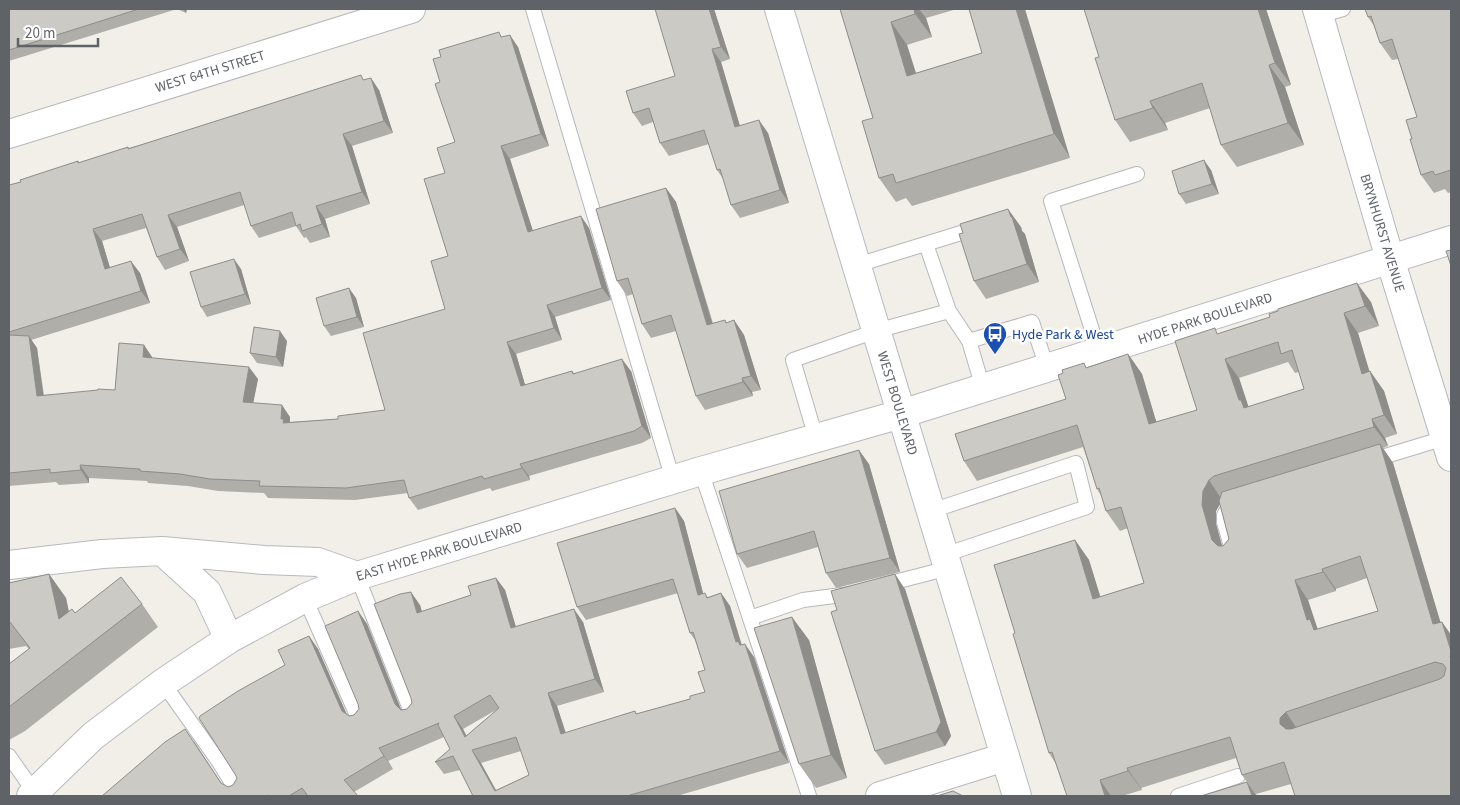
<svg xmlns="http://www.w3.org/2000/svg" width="1460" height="805" viewBox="0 0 1460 805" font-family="'Source Sans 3',sans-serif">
<rect width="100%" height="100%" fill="#f1efe8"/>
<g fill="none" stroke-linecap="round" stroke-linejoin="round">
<g stroke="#b5b8bc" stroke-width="16">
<path id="lane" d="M533,9L673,480
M1319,16L1343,9
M926,244L949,311L969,341L1032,322L1047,368
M857,265L961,233
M969,341L983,388
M1099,352L1051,201L1137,174
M816,438L793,360L876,331L949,311
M1369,461L1445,438
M701,471L809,796
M1230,505L1224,515V522L1233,553
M931,511L1076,463L1087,507L944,555
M357,576L412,714
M883,585L949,568
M305,598L359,720
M750,618L803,600L850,594
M163,683L219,762L237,791
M9,756L35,793
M1178,796L1238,776"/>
</g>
<g stroke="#b5b8bc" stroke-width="30">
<path id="street" d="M1317,9L1390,259L1451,457
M9,134L411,9
M880,796L1005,757"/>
</g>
<g stroke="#b6babf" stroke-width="30">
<path id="secondary" d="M779,9L1017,796
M162,551L207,592L229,639
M9,565L102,554L162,551L264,560L318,562L357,576
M31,796L93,736L163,683L229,639L305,598L357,576L701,471L901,414L1451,240"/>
</g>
<use href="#lane" stroke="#fff" stroke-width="14"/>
<use href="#street" stroke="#fff" stroke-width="28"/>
<use href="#secondary" stroke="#fff" stroke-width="28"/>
</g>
<path fill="#afaea9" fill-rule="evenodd" d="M9,9H187L186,13L177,9L9,61Z
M714,9L730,59L721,62L740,126L768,133L789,203L740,218L731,205L724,180L717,170L709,144L669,156L660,143L653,122L642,126L633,113L675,76Z
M840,9H957L926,18L932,37L907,45L916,73L982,53L969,9L1070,158L912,206L906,198L896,202L879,178L873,118Z
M1266,9L1291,85L1285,87L1304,145L1237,167L1221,145L1210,108L1165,123L1168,130L1130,142L1115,120L1099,57Z
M1365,9H1451V192L1448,193L1445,189L1434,193L1421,175L1412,139L1417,117L1398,59L1392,60L1380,43L1374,26L1368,17Z
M503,37L518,47L549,146L510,159L533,231L589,228L611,300L555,317L562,340L516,354L525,385L572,371L574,373L631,371L651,438L642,443L529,476L530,480L492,491L490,488L418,510L409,498L408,493L355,500L268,498L264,493L218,491L188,486L148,483L147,481L89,478V483L59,485L56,482L9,486V185L21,182L78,161L79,163L128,147L129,148L364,80L379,90L393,133L352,146L370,204L325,219L330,237L310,243L306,237L304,238L296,226L259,238L251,226L244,205L177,227L189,261L165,270L157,257L146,228L102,241L110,268L140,273L150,303L31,340L37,348L44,395L115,390L144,345L152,357V358L258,379L253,403L290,417V422L338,419L385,410L445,309L448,256L445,173L455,142L440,82Z
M1211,170L1219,194L1186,204L1179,194Z
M666,188L676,202L713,323L725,320L727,323L734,320L744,335L761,390L752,392L753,396L705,410L696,396L676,331L651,338L642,324L633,294L627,296L617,281Z
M1021,227L1022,231L1025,234L1039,282L986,299L974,281Z
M241,269L251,304L207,317L201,307Z
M356,298L364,327L331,336L324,326Z
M1371,302L1379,326L1358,333L1369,372L1370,371L1384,391L1397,434L1385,438L1388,446L1383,448L1393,463L1440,622H1442L1451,635V796L1291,784L1256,794L1257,796L1242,775L1236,758L1141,788L1142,790L1122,796H1067L1056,764L1049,753L1015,633L1075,540L1089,560L1100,597L1144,583L1128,528L1120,531L1106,511L1102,497L1097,489L1083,447L977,481L964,461L1066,399L1087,367L1128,354L1142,374L1156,422L1197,410L1220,334ZM1288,362L1295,373L1299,372L1304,389L1248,407L1239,378ZM1220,504L1229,539L1223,546H1222L1216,524V511ZM1367,578L1378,611L1317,629L1308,600L1336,591V589Z
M287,341L283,367L257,363L250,353Z
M869,464L900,572L836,588L826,573L818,547L747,568L737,554Z
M675,508L684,521L703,593L708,597L721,593L730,606L742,645L754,657L789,763L677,796H473L460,770L444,774L435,762L450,749L444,737L388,761L393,769L354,792L358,796H102L194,741L222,784L228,787L233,785L237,778L285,665L309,636L318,649L347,715L349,716L354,715L359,709L358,611L367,624L401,709H407L412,703L420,605L422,612L471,595L496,578L505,590L516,627L583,622L604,692L557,706L566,733L635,711L637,714L690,699L705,692V670L695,640L690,633L678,593L586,620L577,607ZM498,709L466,736L463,729ZM521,751L529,775L496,790L481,763Z
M49,574L66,598L69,612L75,613L142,604L158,627L25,731L9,740V664L29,649L26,646L9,649V583Z
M905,589L951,736L945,746L885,765L875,751Z
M809,640L847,778L816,788L799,764Z"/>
<path fill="#8f8d8a" d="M183,9H187L186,13Z
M709,9H714L730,59L721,47Z
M914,9H919L926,18L932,37L915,14Z
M1016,9H1025L1070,158L1054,134Z
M1258,9H1266L1291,85L1275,63Z
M891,22L907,45L924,99L907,76Z
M510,35L518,47L549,146L541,134Z
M712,49L721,62L744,140L735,127Z
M1269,65L1285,87L1304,145L1288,123Z
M371,78L379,90L393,133L384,121Z
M1150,101L1165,123L1168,130L1153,108Z
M759,120L768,133L789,203L780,190Z
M343,134L352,146L370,204L362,192Z
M501,146L510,159L537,244L528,232Z
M1204,160L1211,170L1219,194L1212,184Z
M666,188L676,202L717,339L707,325Z
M316,206L325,219L330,237L322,224Z
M1008,209L1021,227L1022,231L1025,234L1039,282L1027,264Z
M168,215L177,227L189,261L180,249Z
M581,216L589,228L611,300L602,288Z
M93,229L102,241L114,281L105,269Z
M234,259L241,269L251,304L245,294Z
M131,261L140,273L150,303L141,291Z
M1357,283L1371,302L1379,326L1365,306Z
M349,288L356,298L364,327L357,317Z
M547,305L555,317L562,340L554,328Z
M1344,313L1358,333L1376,393L1362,374Z
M734,320L744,335L761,390L751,376Z
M280,331L287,341L283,367L276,357Z
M29,336L37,348L45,408L37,396Z
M507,342L516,354L529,398L521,386Z
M144,345L152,357L151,369L143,357Z
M1128,354L1142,374L1163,444L1149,424Z
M622,359L631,371L651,438L642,426Z
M1225,359L1239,378L1251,414L1244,408L1239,400Z
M249,367L258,379L251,414L243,402Z
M1370,371L1384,391L1397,434L1384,415Z
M742,378L752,392L753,396L743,382Z
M282,405L290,417V428L281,419Z
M1372,419L1385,438L1388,446L1374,427Z
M1380,444L1393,463L1447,644L1433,624Z
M859,450L869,464L900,572L890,558Z
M520,464L529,476L530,480L522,468Z
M80,465L89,478V483L81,470Z
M1209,480L1222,500L1216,511V524L1226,560L1212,540L1202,505L1203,491Z
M675,508L684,521L707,608L698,595Z
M1075,540L1089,560L1107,618L1093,599Z
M1322,569L1336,589V591L1323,572Z
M49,574L66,598L75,643L59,619Z
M895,574L905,589L951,736L945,746L936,732Z
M496,578L505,590L520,641L511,628Z
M1295,580L1308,600L1318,630L1327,650L1307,620Z
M411,592L420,605L426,626L417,613Z
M721,593L730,606L742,647L749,658L736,642Z
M574,609L583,622L604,692L595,679Z
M358,611L367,624L404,717L395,704Z
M792,617L809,640L847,778L831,755Z
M1442,622L1451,635V651Z
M309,636L318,649L351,724L342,711Z
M745,644L754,657L789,763L780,751Z
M548,693L557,706L570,747L561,734Z
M1286,712L1299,732L1294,743L1280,724V718Z
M454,716L463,729L474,750L465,737Z
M379,748L388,761L393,769L384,756Z
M472,750L481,763L499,796L495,791Z
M1127,768L1141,788L1142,790L1128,771Z
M1100,780L1111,796H1105Z
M1247,782L1257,796H1252Z"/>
<path fill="#cccac5" stroke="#8f8d8a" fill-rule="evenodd" d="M9,9H139L9,50Z
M655,9H709L721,47L712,49L735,127L759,120L780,190L731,205L720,169L717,170L704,130L660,143L649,108L633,113L626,91L675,76Z
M840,9H914L915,14L891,22L907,76L982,53L969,9H1016L1054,134L896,183L893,174L879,178L862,121L873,118Z
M1084,9H1258L1275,63L1269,65L1288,123L1221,145L1202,83L1150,101L1153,108L1115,120L1095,58L1099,57Z
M1365,9H1451V170L1435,175L1433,171L1421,175L1410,139H1412L1406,120L1417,117L1392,39L1380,43L1371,16L1368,17Z
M499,32L501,37L510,35L541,134L501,146L528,232L581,216L602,288L547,305L554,328L507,342L521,386L572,371L573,374L622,359L642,426L634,431L520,464L522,468L484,479L482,476L409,498L404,480L346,488L259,486L260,481L210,479L180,474L140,471V469L80,465L81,470L50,473V469L9,473V335L29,336L37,396L98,390V389L115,390L119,343L144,345L143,357L249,367L243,402L282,405L281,419H284L283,423L338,419V416L385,410L363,333L445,309L431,261L448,256L424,179L445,173L437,148L455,142L435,84L440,82L433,59L441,57L439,50Z
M361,75L363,80L371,78L384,121L343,134L362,192L316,206L322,224L302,231L300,224L296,226L292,212L251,226L240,192L168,215L180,249L157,257L142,214L93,229L105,269L131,261L141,291L9,332V185L21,182L20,180L78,161V163L128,147V149Z
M1204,160L1212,184L1179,194L1172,171Z
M666,188L707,325L725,320L726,323L734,320L751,376L742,378L743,382L696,396L671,315L642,324L628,278L617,281L596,209Z
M1008,209L1011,217H1012L1027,264L974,281L959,234L963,233L960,224Z
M1451,250V266L1446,251Z
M234,259L245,294L201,307L190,272Z
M1357,283L1365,306L1344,313L1362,374L1370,371L1384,415L1372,419L1374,427L1214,476L1209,480L1203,491L1202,505L1212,540L1218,546H1223L1229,539L1219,501L1222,492L1380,444L1433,624L1442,622L1451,651V655L1450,656L1451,659V796H1295L1284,762L1242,775L1230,737L1127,768L1128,771L1100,780L1105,796H1067L1052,752L1049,753L1013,634L1015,633L994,565L1075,540L1093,599L1144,583L1121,507L1106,511L1099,488L1097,489L1077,425L964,461L955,434L1066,399L1058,375L1063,373L1062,370L1084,363L1086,368L1128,354L1149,424L1197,410L1175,341L1215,328L1217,334L1270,317L1269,314L1278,311V309ZM1278,342L1281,354L1292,350L1304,389L1244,408L1241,400H1239L1225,359ZM1360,556L1378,611L1314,630L1310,619L1307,620L1295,580L1323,572L1322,569ZM1435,662L1443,664L1446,668L1444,676L1440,679L1291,729H1286L1280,724V718L1286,712Z
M349,288L357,317L324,326L316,298Z
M254,327L280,331L276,357L250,353Z
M859,450L890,558L826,573L814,531L737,554L719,491Z
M675,508L698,595L705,593L707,598L721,593L736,642L738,641L740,645L745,644L780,751L627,796H473L453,756L435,762L450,749L438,725L439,723L379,748L384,756L344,780L358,796H308L302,788L289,796H269L268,795L266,796H102L165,742L185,729L221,783L228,787L233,785L237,778L235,774L199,718L200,716L238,691L285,665L278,650L309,636L342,711L349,716L354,715L359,709L358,704L325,626L358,611L395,704L401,710L407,709L412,703L411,698L374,604L400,594L411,592L417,613L471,595L468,586L496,578L511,628L574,609L595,679L548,693L561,734L635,711L636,714L690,699V696L705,692L698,672L705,670L693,632L690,633L673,579L577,607L557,543ZM490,695L499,708L465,737L454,716ZM516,737L529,775L495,791L472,750Z
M49,574L59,619L72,609L75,613L121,577L142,604L9,707V664L30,648L10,622H9V583Z
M895,574L941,722L936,732L875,751L831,612L837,610L831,591Z
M792,617L831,755L799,764L754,628Z
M1247,782L1252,796H1201Z
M953,791L963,796H937Z"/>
<defs>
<g id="bus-pin" transform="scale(1.25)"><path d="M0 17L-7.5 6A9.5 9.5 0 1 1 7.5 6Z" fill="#1a4fb4" stroke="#fff"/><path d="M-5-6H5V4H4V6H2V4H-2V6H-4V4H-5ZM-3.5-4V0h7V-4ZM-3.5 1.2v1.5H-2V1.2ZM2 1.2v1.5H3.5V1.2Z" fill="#fff"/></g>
</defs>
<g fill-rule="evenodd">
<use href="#bus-pin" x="995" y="334"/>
</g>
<g text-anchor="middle" stroke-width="5" stroke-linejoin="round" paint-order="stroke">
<g font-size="14" fill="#5f6368" stroke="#fff">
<text transform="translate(210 71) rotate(-17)" y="5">WEST 64TH STREET</text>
<text transform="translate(1383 233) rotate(73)" y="5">BRYNHURST AVENUE</text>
<text transform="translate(1205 318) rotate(-18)" y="5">HYDE PARK BOULEVARD</text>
<text transform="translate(898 403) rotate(73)" y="5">WEST BOULEVARD</text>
<text transform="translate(439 551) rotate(-17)" y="5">EAST HYDE PARK BOULEVARD</text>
</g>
<g font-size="14" fill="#164399" stroke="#fff" text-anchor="start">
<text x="1012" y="339">Hyde Park &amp; West</text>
</g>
</g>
<rect width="1460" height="805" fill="none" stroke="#5f6368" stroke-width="20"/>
<path d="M18 38v8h80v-8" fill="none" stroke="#5f6368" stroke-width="2.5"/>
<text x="25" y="38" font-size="15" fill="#5f6368" stroke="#ffffff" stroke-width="4" paint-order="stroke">20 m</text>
</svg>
